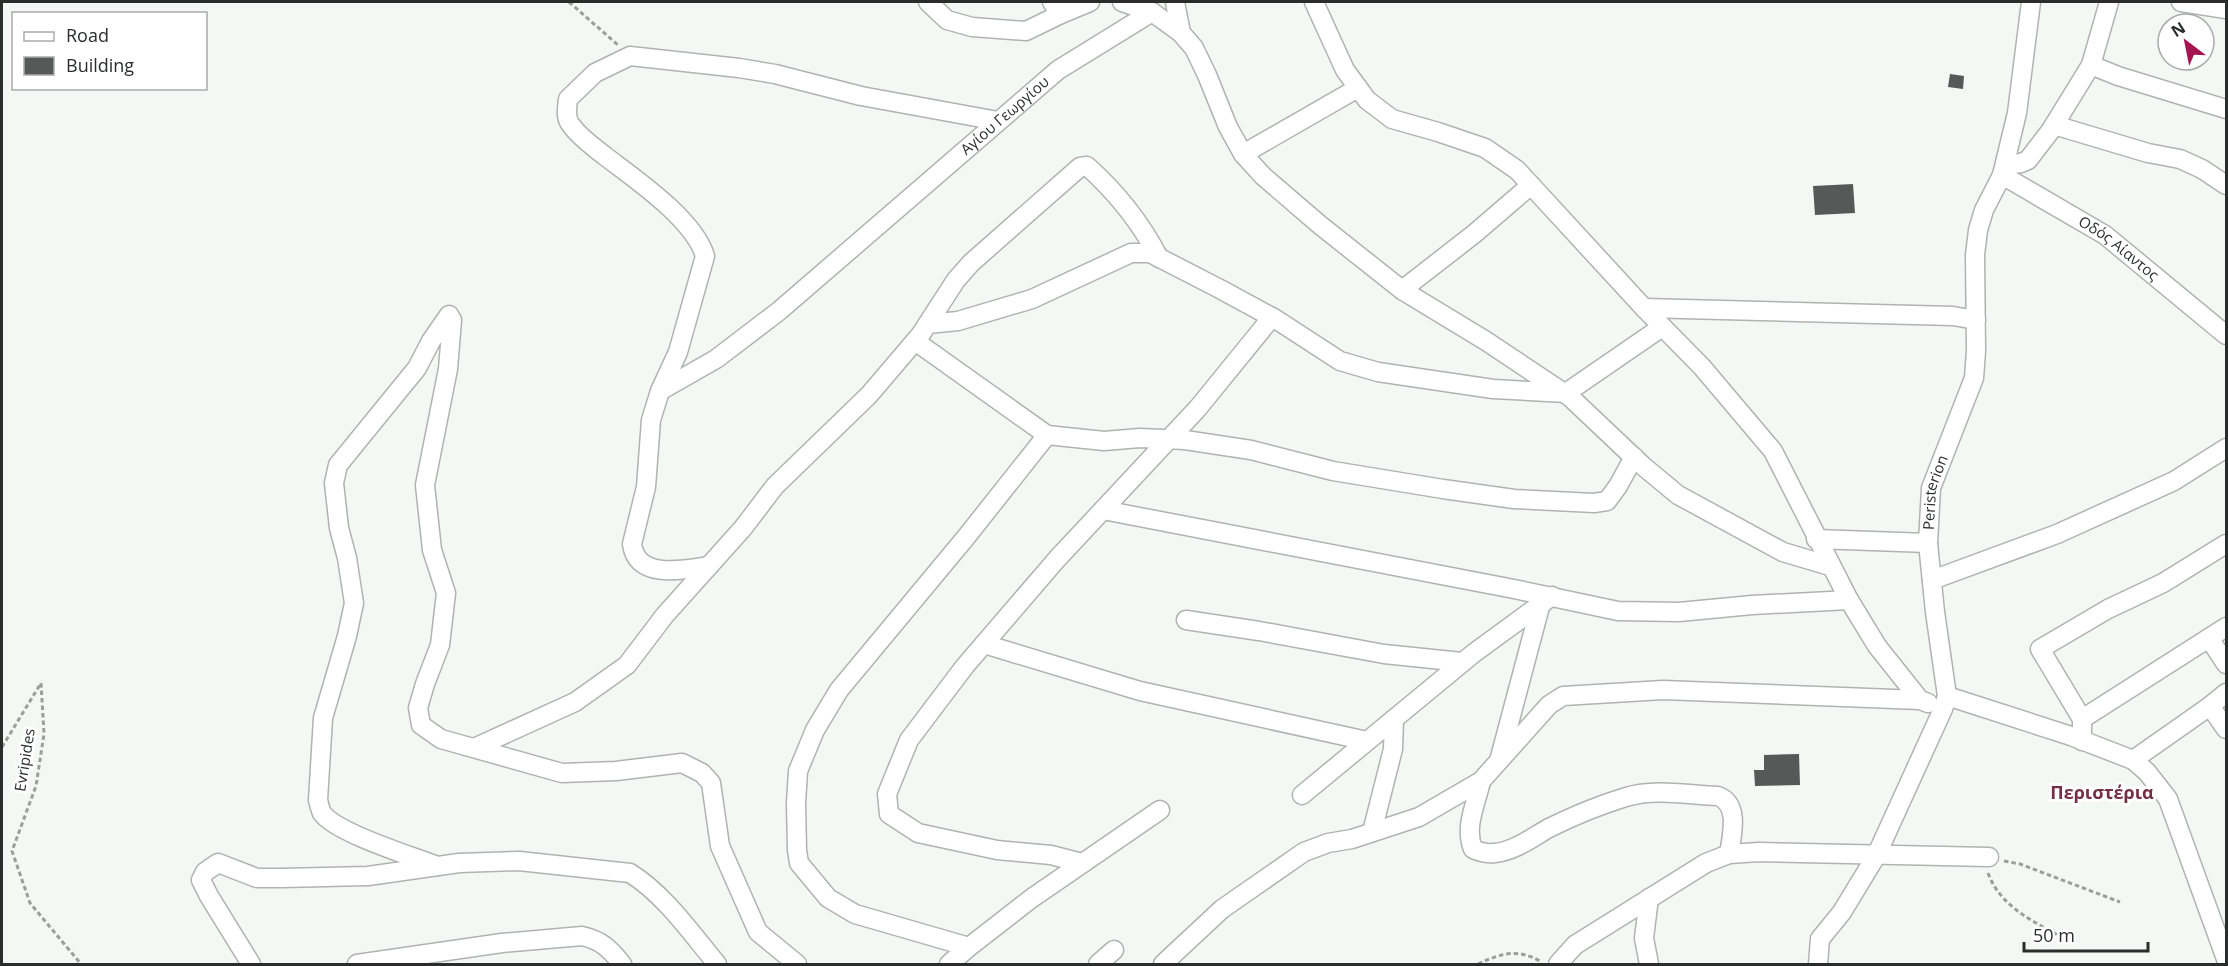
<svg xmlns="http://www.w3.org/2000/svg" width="2228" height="966" viewBox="0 0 2228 966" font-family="'Open Sans',sans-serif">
<rect width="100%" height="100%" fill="#f3f8f5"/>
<path fill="#555957" d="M1950,74L1964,76L1963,89L1948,87Z
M1853,184L1855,213L1815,215L1813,186Z
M1799,754L1800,785L1755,786L1754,770H1764V755Z"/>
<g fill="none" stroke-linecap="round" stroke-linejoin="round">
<g stroke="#afb3b1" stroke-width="21">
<g id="minor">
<path d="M928,2L947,20L972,27L1026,31L1061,14"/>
<path d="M1052,2L1061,14L1090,2"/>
<path d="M1122,2L1152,12L1181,33L1194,48L1207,75L1228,127L1243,154L1263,176L1320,225L1402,290L1486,341L1570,397L1643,466L1678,495L1783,552L1830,566"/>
<path d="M1175,2L1181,33"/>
<path d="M1314,2L1345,70L1367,100L1392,119L1438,132L1485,148L1517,170L1644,308L1702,367L1773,451L1849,600L1877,646L1920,700"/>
<path d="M2181,2L2226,9"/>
<path d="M2091,65L2118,76L2226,109"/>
<path id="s1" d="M998,121L861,96L775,74L739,68L630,56L595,73L568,99C567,108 565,118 571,125C580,138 594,147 605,156C635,179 694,219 705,256L678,352L660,391L716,359L779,311L1058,70L1152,12"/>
<path d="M2054,125L2148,153L2180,159L2202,169L2226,185"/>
<path d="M1243,154L1358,88"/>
<path d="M2005,165L2021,163L2028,160L2051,130L2091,65L2109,2"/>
<path id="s2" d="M2002,175L2105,235L2226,335"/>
<path d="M1402,290L1474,234L1531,185"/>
<path d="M1644,308L1953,316L1976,320"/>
<path d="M928,324L958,321L1032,299L1131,253H1150L1220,289L1277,320L1340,361L1378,372L1493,389L1566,393L1662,327"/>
<path d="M915,341L1047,435L967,536L839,690L815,730L798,771L796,803L797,850L799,863L828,898L855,914L969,947L1032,898L1160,810"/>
<path d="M660,391L651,420L646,487L632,544C637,580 683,570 709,566"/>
<path d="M1047,435L1104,441L1140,438L1185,440L1251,450L1333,471L1443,489L1514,499L1594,503L1607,501L1618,486L1634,457"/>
<path d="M1103,510L1514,589L1618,611L1679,612L1752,605L1849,600"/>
<path d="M1816,539L1928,543"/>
<path d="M1932,580L2057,534L2174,481L2226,448"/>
<path d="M1186,620L1259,631L1384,654L1462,662"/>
<path d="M2209,638L2226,664"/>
<path d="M984,644L1140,691L1367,741"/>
<path d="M1947,696L2071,736L2133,760L2147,772L2168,799L2226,959"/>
<path d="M2210,706L2226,693"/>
<path d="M2082,719L2226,627"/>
<path d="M2082,741V719L2040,649L2108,609L2163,583L2226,544"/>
<path d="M474,748L575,702L627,665L665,615L743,528L775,486L869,395L921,334L956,280L971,263L1080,167L1087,166C1116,192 1141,223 1159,258"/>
<path d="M2133,760L2210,706L2226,729"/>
<path d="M1499,761L1541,603"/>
<path d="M1481,781C1476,804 1464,827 1473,849C1480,852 1487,854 1495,853C1515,851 1533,837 1549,828C1573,816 1600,805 1626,797C1656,788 1687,795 1718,796C1740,804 1732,835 1729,854"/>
<path d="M1302,795L1474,653L1552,596"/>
<path d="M1372,832L1393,749L1394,719"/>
<path d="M1082,863L1051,855L997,850L918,833L889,814L887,794L909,740L965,666L1057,559L1198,408L1272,317"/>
<path d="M437,866C412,856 336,833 322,813C320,809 319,804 318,800L323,718L347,636L354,603L347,558L339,528L334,483L338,465L417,368L431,341L449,315L452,320L448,369L425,485L432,550L446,593L440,645L425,684L418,708L421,725L441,739L562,773L616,771L682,763L702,773L711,783L720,846L758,932L797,964"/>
<path d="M1649,898L1644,938L1649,964"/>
<path d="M251,964L209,896L201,880L205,872L218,863L257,878H281L368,876L459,863L519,861L630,873C665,895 691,933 717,964"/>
<path d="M357,964L502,943L582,936C601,940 610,949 622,964"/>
<path d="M949,964L969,947"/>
<path d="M1098,964L1114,950"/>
<path d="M1163,964L1222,909L1304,852L1328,843L1352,839L1419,817L1481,781L1549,705L1563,696L1663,690L1920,700L1928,703"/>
<path d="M1558,964L1575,945L1706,863L1729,854L1759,852L1989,857"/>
<path id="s3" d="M1818,964L1820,939L1842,912L1876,856L1943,709L1947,696L1935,612L1928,543L1931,488L1974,378L1976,351L1975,255L1978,230L1984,210L2002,175L2017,113L2031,2"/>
</g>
</g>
<path stroke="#9b9e9c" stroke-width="3" stroke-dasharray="4.5 3" stroke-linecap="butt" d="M569,2L618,45
M2,747L41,683L44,734L36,786L12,851L30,903L81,964
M2004,861L2020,864L2120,902
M1988,873C2001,908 2035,922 2065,939
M1478,964C1502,953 1517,948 1542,962"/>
<use href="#minor" stroke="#fff" stroke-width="18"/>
</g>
<g text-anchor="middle" stroke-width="6" stroke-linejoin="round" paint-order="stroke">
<g font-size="15" fill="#2b2d2c" stroke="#fff">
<text dy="5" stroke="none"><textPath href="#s1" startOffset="1252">Αγίου Γεωργίου</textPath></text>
<text dy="5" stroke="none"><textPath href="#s2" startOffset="138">Οδός Αίαντος</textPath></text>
<text dy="5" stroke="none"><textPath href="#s3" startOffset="506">Peristerion</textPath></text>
<text transform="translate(25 760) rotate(-81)" y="5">Evripides</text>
</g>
<g font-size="18" font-weight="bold" fill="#742f44" stroke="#fff">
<text x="2102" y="799">Περιστέρια</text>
</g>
</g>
<rect width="2228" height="966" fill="none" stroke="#2b2d2c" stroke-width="6"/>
<rect x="12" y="12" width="195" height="78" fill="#ffffff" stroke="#aaabab" stroke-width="1.5"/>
<rect x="24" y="32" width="30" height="9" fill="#ffffff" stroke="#aaabab" stroke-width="1.5"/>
<text x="66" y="42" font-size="18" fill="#2b2d2c">Road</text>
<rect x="24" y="57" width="30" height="18" fill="#555957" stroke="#aaabab" stroke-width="1.5"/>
<text x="66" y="72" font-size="18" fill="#2b2d2c">Building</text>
<g transform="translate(2186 42) rotate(328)"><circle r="28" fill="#ffffff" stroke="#aaabab" stroke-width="1.5"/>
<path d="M0-4.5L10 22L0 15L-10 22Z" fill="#a51351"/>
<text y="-9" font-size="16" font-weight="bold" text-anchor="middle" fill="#2b2d2c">N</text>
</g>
<path d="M2024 942v9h124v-9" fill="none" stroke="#2b2d2c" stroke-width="3"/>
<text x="2033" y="942" font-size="18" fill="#2b2d2c" stroke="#ffffff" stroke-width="4.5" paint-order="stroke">50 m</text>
</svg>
